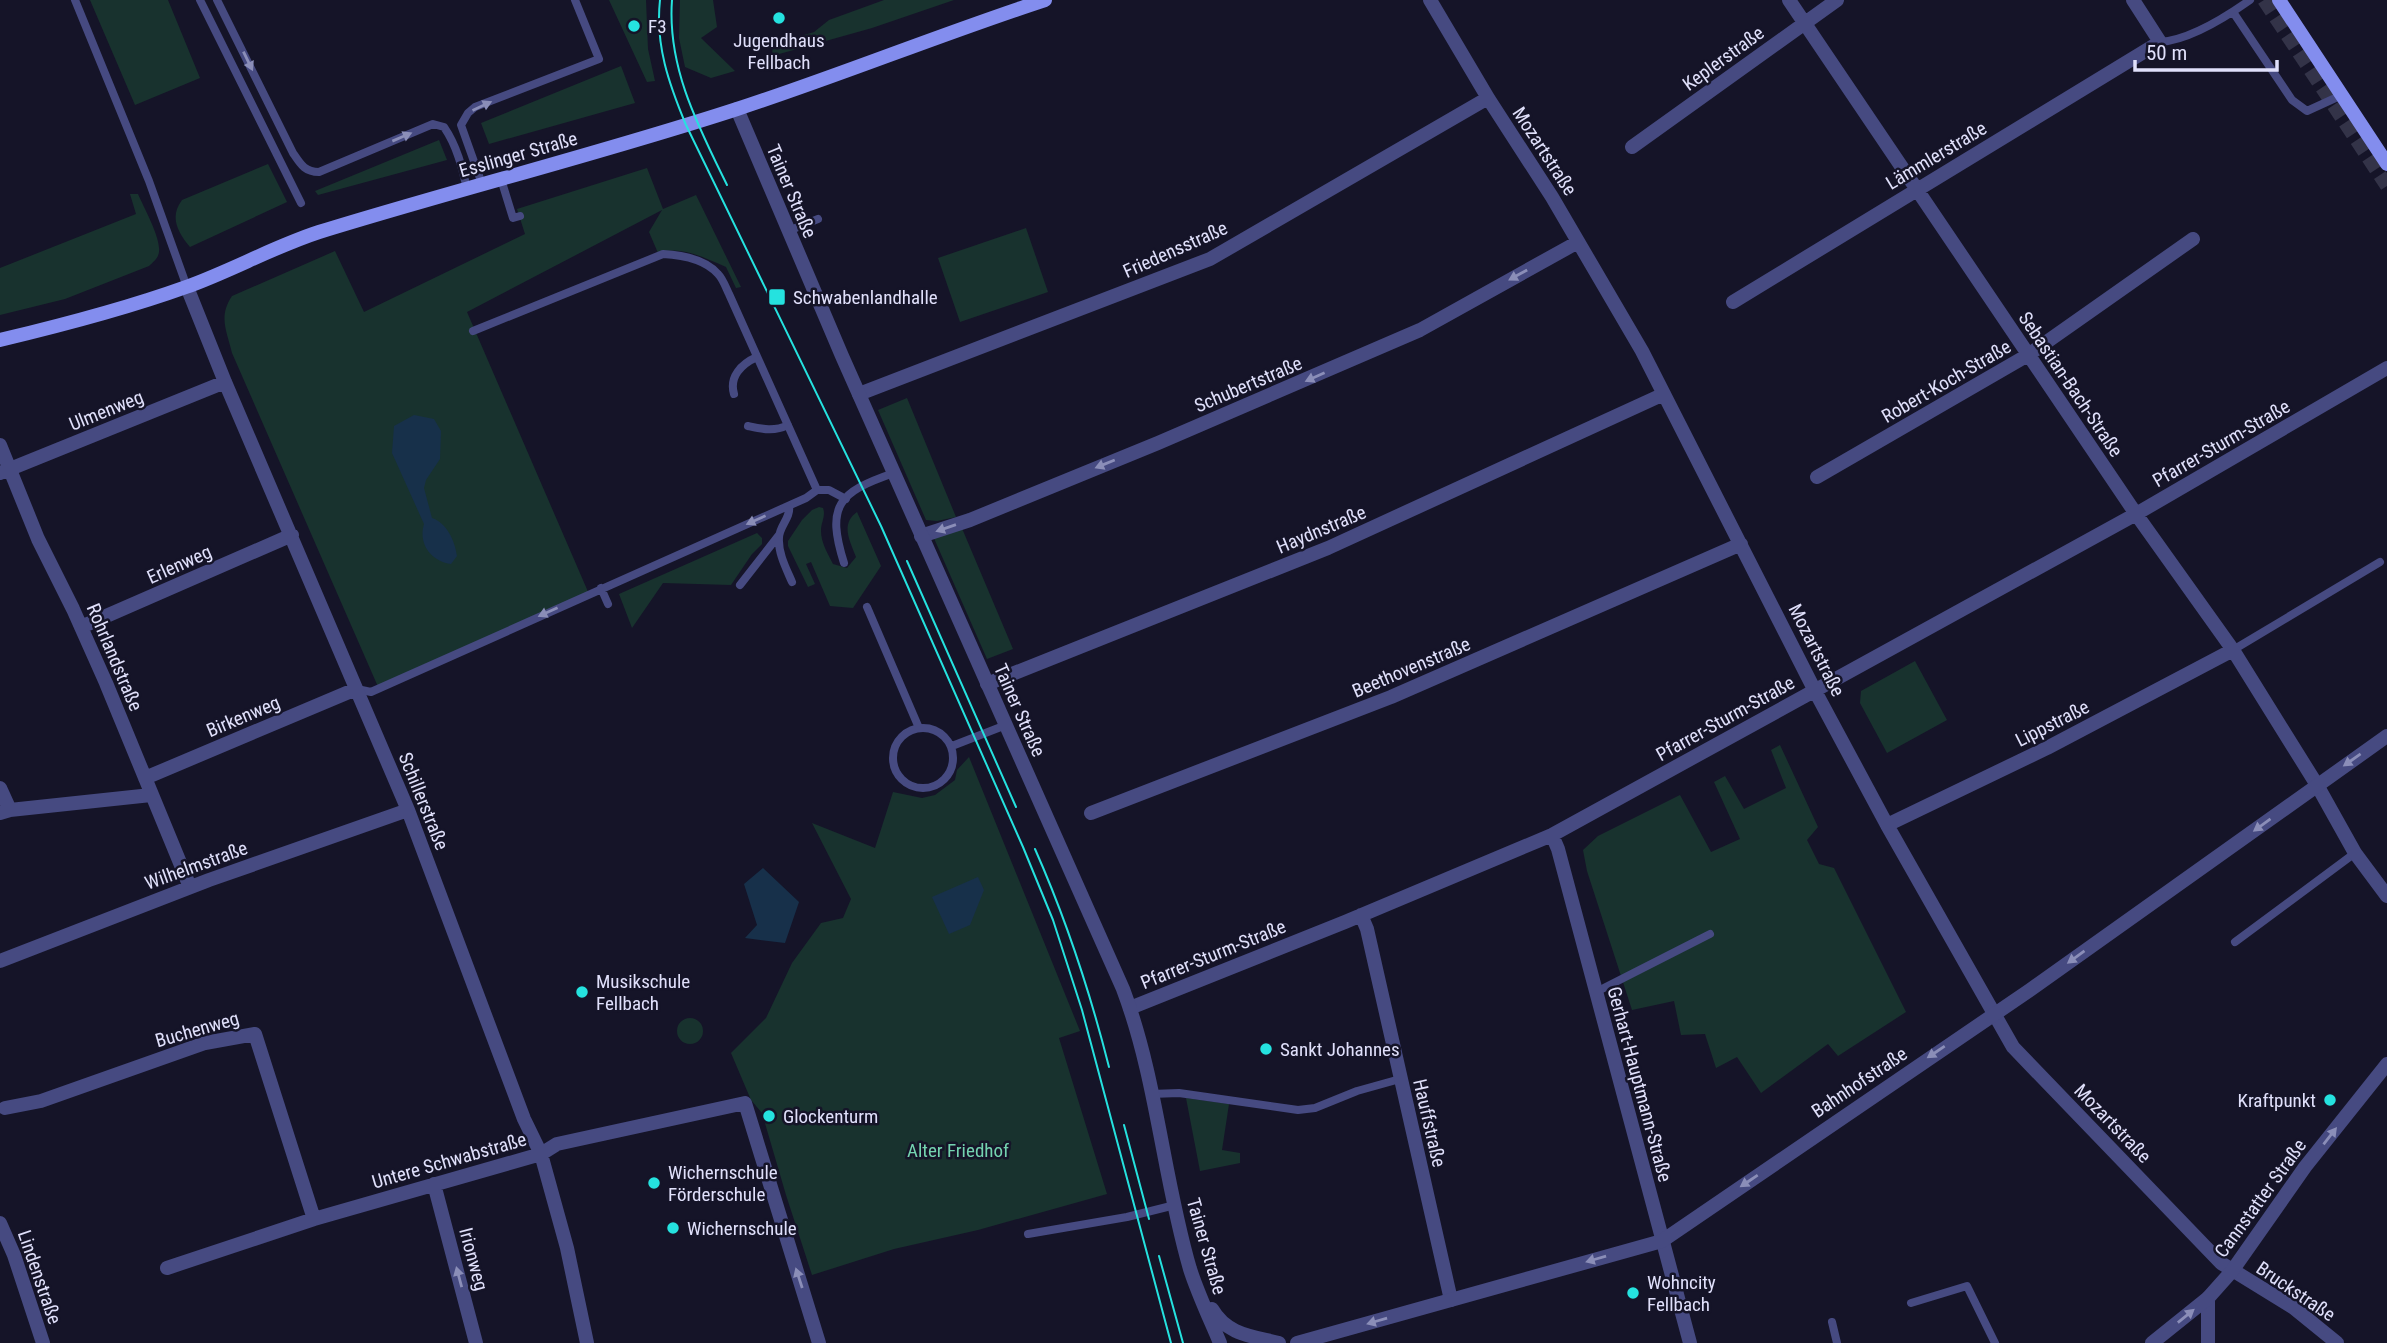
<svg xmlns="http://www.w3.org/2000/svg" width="2387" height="1343" viewBox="0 0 2387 1343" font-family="'Roboto Condensed',sans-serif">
<rect width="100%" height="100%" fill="#151428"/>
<path fill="#18322e" d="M90,0H168L200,78L135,105Z
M609,0H646L648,49L655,81L647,82Z
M680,0H713L717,27L701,38L735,71L711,78L685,67L679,38Z
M884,0H954L872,28L772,56L773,41L787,40L814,32L829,20Z
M621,66L635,103L489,144L481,123Z
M439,140L447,160L318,195L315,191Z
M268,164L287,202L190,247C178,233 169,217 182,200Z
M647,168L663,209L696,195L741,287L736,288L726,267C705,258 680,245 658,253L649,232L662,210L467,312L589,594L379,689L232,353C227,331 218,317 232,296L335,251L364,312L525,234L517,209Z
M130,194H138C144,208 161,238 159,252C158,259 153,262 149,266L65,299L0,315V268L136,214Z
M1026,228L1048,292L960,322L938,258Z
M907,398L956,517L937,521L926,520L878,410Z
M819,507L823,508C826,516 821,522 821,531C821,543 828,554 833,564L847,568L856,557C850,541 840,524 857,512L881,566L853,608L830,606L811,562L806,564L815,584L808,587L788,546V541L802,520L812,510Z
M961,526L1013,649L987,659L933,536Z
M757,533L762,538V544L752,554L731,585L663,583L632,628L619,594Z
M1915,661L1947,720L1887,753L1860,703L1861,691Z
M1780,745L1818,827L1807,840L1819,864L1834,868L1906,1012L1838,1056L1828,1044L1761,1093L1737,1057L1716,1068L1705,1034L1681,1035L1674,1001L1632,1010L1587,871L1583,850L1598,836L1680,795L1711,852L1740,839L1714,782L1725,776L1744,809L1786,788L1771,750Z
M969,757L1080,1031L1059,1038L1107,1194L978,1230L894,1249L812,1275L786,1195L762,1113L751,1100L731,1053L766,1018L792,963L821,923L843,918L851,899L812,823L875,848L893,792L922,798L935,795L955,780L957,770Z
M677 1031a13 13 0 1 1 26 0a13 13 0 1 1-26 0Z
M1186,1098L1229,1104L1222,1150L1240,1153V1163L1200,1171Z"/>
<path fill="#17304a" d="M414,415L434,419L441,431L440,459L426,480L424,488L432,518C447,523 455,541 457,556L451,564C431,561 418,544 424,524L392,453L394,426Z
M763,868L799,902L785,943L745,938L757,925L744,884Z
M978,877L984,890L970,925L949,934L932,897Z"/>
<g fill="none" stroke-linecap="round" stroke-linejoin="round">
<path stroke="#333348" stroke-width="14" stroke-dasharray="14 7" stroke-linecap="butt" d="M2264,0L2387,186"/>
<path stroke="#464a81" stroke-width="8" d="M75,0L149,181L187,287
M200,0L301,203
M217,0L293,153C301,165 305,172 319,172L433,124L444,127C457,146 462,167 467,189
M2233,12L2292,100L2307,111L2342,95
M2160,42C2189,40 2226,17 2250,0
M501,179L513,218L520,216
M482,184L461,125L468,113L475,107L599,59L575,0
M788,231L818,219
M473,331L663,254C681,255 705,259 718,274C723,279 726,288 729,294L817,490H829L846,499
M734,394C729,377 741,364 757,357
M748,426C762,429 774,432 788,425
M789,506C791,518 779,526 779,538C778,553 786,568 792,582
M844,563C826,506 838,492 894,473
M740,585L779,535
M601,588L608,604
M867,607L919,728
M2233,650L2380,562
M357,689L371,692L806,498L817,490
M893 758a30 30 0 1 1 60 0a30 30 0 1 1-60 0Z
M952,746L1006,725
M2235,942L2355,853
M1596,992L1710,934
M1151,1094L1179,1093L1298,1110L1315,1108L1357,1091L1400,1079
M1028,1234L1127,1217L1175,1205
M1911,1303L1967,1286L1995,1343
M1832,1322L1837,1343"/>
<path stroke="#464a81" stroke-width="14" d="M1430,0L1488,98L1552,197L1642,351L1815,691L1887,825L2013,1047L2221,1263L2294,1308L2337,1343
M1789,0L2136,514L2233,650L2317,785L2355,853L2387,896
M1632,147L1837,0
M187,287L225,382L408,810L524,1119L541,1154L567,1248L587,1343
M1733,302L2160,42L2133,0
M859,394L1210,259L1488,98
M0,445L38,539L73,609L106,683L190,887
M0,473L225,382
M1817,477L2028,355L2193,239
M921,536L970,520L1158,443L1420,330L1578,242
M81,627L292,535
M987,684L1328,548L1664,394
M145,778L356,689
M0,788L10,810
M0,813L10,810L151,795
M1091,813L1391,697L1741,544
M1887,825L2047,748L2233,650
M1552,835L1558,849L1690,1343
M1361,915L1367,929L1451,1300
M0,961L209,880L408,810
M1130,1008L1345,922L1552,835L2136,514L2387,368
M5,1108L41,1101L205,1043L255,1034L314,1219
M434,1184L476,1343
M0,1223L14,1255L43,1343
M167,1268L314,1219L541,1154L557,1144L745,1103L819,1343
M2208,1343V1298"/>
<path stroke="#464a81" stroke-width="14" d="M737,109L842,356L1123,989C1157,1079 1163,1177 1190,1269C1198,1294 1210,1319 1220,1343
M1212,1309C1227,1335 1252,1336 1279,1343
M1297,1343L1662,1241L2030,990L2387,736
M2152,1343L2208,1298L2232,1271L2305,1167L2387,1064"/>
<path stroke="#838dee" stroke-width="14" d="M2279,0L2387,164
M0,340C63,325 125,309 186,287C231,271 273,247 319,232C458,189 599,154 737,109C841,75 941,34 1045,0"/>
<path stroke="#25e2df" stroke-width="2" d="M660,0C655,45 669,84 686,125L881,526L1023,847L1053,920L1082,1010L1171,1343
M672,0C667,67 698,126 727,185
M907,561L1016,807
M1035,849C1066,919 1090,992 1109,1067
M1124,1125L1149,1219
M1159,1256L1183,1343"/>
</g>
<defs><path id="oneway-solid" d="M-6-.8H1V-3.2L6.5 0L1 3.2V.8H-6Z" transform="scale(1.75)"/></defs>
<g fill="#8b8eb8">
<use href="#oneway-solid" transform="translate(248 61) rotate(64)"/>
<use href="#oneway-solid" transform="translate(482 106) rotate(-25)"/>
<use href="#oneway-solid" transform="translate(402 137) rotate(-23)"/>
<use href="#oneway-solid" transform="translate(1518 275) rotate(151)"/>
<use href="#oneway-solid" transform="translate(1315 377) rotate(156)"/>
<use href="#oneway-solid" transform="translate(1105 464) rotate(158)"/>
<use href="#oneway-solid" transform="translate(756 520) rotate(156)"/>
<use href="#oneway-solid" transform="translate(946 528) rotate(161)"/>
<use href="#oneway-solid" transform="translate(548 612) rotate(156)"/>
<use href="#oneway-solid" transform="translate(2352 760) rotate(145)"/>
<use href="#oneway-solid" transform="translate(2262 825) rotate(144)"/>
<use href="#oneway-solid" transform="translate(2076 957) rotate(144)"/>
<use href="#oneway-solid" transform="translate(1936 1052) rotate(146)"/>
<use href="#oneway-solid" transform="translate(2330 1136) rotate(-52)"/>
<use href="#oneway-solid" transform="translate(1749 1181) rotate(146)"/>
<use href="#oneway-solid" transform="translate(1596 1259) rotate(164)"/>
<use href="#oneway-solid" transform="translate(459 1277) rotate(-105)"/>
<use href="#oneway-solid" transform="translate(799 1278) rotate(-108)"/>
<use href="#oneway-solid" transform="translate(2186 1316) rotate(-39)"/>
<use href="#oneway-solid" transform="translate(1377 1321) rotate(164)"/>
</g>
<g fill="#25e2df" stroke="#151428" stroke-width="2.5">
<circle cx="779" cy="18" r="7"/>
<circle cx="634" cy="26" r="7"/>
<rect x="768" y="288" width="18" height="18" rx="3.5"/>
<circle cx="582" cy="992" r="7"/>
<circle cx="1266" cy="1049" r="7"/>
<circle cx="2330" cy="1100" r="7"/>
<circle cx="769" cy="1116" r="7"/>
<circle cx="654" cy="1183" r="7"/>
<circle cx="673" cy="1228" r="7"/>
<circle cx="1633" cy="1293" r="7"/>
</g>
<g text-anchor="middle" stroke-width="5" stroke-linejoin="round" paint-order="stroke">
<g font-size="19" fill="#e0e0fb" stroke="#151428" text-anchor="start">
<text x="648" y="33">F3</text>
<text x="779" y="47" text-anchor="middle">Jugendhaus<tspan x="779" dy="22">Fellbach</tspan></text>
<text x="793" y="304">Schwabenlandhalle</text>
<text x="596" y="988">Musikschule<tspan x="596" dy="22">Fellbach</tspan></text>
<text x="1280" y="1056">Sankt Johannes</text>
<text x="2316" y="1107" text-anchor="end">Kraftpunkt</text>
<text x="783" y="1123">Glockenturm</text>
<text x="668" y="1179">Wichernschule<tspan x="668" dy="22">Förderschule</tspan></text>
<text x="687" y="1235">Wichernschule</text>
<text x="1647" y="1289">Wohncity<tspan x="1647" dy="22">Fellbach</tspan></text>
</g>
<g font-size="19" fill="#e0e0fb" stroke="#151428">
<text transform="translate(1723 58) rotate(-36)" y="7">Keplerstraße</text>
<text transform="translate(1545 151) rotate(57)" y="7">Mozartstraße</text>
<text transform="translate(518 154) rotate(-16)" y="7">Esslinger Straße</text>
<text transform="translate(1936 155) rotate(-31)" y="7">Lämmlerstraße</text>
<text transform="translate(792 191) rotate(67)" y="7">Tainer Straße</text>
<text transform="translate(1175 249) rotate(-24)" y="7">Friedensstraße</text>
<text transform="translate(1946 381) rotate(-30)" y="7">Robert-Koch-Straße</text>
<text transform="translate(1248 384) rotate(-23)" y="7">Schubertstraße</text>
<text transform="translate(2071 384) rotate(56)" y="7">Sebastian-Bach-Straße</text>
<text transform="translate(106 410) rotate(-22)" y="7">Ulmenweg</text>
<text transform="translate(2221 443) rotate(-30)" y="7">Pfarrer-Sturm-Straße</text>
<text transform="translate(1321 529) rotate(-23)" y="7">Haydnstraße</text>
<text transform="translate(179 564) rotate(-24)" y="7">Erlenweg</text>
<text transform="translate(1817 650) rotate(63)" y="7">Mozartstraße</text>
<text transform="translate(115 657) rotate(67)" y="7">Rohrlandstraße</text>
<text transform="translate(1411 667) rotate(-23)" y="7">Beethovenstraße</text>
<text transform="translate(1020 710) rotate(66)" y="7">Tainer Straße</text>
<text transform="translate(243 716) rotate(-23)" y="7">Birkenweg</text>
<text transform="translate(1725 718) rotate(-29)" y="7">Pfarrer-Sturm-Straße</text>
<text transform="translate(2052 723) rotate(-27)" y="7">Lippstraße</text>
<text transform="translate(424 801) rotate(68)" y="7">Schillerstraße</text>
<text transform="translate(196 865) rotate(-20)" y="7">Wilhelmstraße</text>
<text transform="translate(1213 954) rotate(-22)" y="7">Pfarrer-Sturm-Straße</text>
<text transform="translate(197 1029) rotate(-16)" y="7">Buchenweg</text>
<text transform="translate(1859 1082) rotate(-34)" y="7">Bahnhofstraße</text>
<text transform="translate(1640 1084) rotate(75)" y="7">Gerhart-Hauptmann-Straße</text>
<text transform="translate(1430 1123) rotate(77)" y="7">Hauffstraße</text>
<text transform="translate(2113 1123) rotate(46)" y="7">Mozartstraße</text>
<text transform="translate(449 1160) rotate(-16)" y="7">Untere Schwabstraße</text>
<text transform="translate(2260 1198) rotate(-54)" y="7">Cannstatter Straße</text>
<text transform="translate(1207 1246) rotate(74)" y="7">Tainer Straße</text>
<text transform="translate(474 1259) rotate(75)" y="7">Irionweg</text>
<text transform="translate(40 1277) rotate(71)" y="7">Lindenstraße</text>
<text transform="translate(2296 1291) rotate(34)" y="7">Bruckstraße</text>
</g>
<g font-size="19" fill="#74d3b0" stroke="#151428">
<text x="958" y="1157">Alter Friedhof</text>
</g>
</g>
<path d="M2135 60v10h142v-10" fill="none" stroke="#e0e0fb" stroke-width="3.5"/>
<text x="2146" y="60" font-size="21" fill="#e0e0fb" stroke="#151428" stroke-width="5" paint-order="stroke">50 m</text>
</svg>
